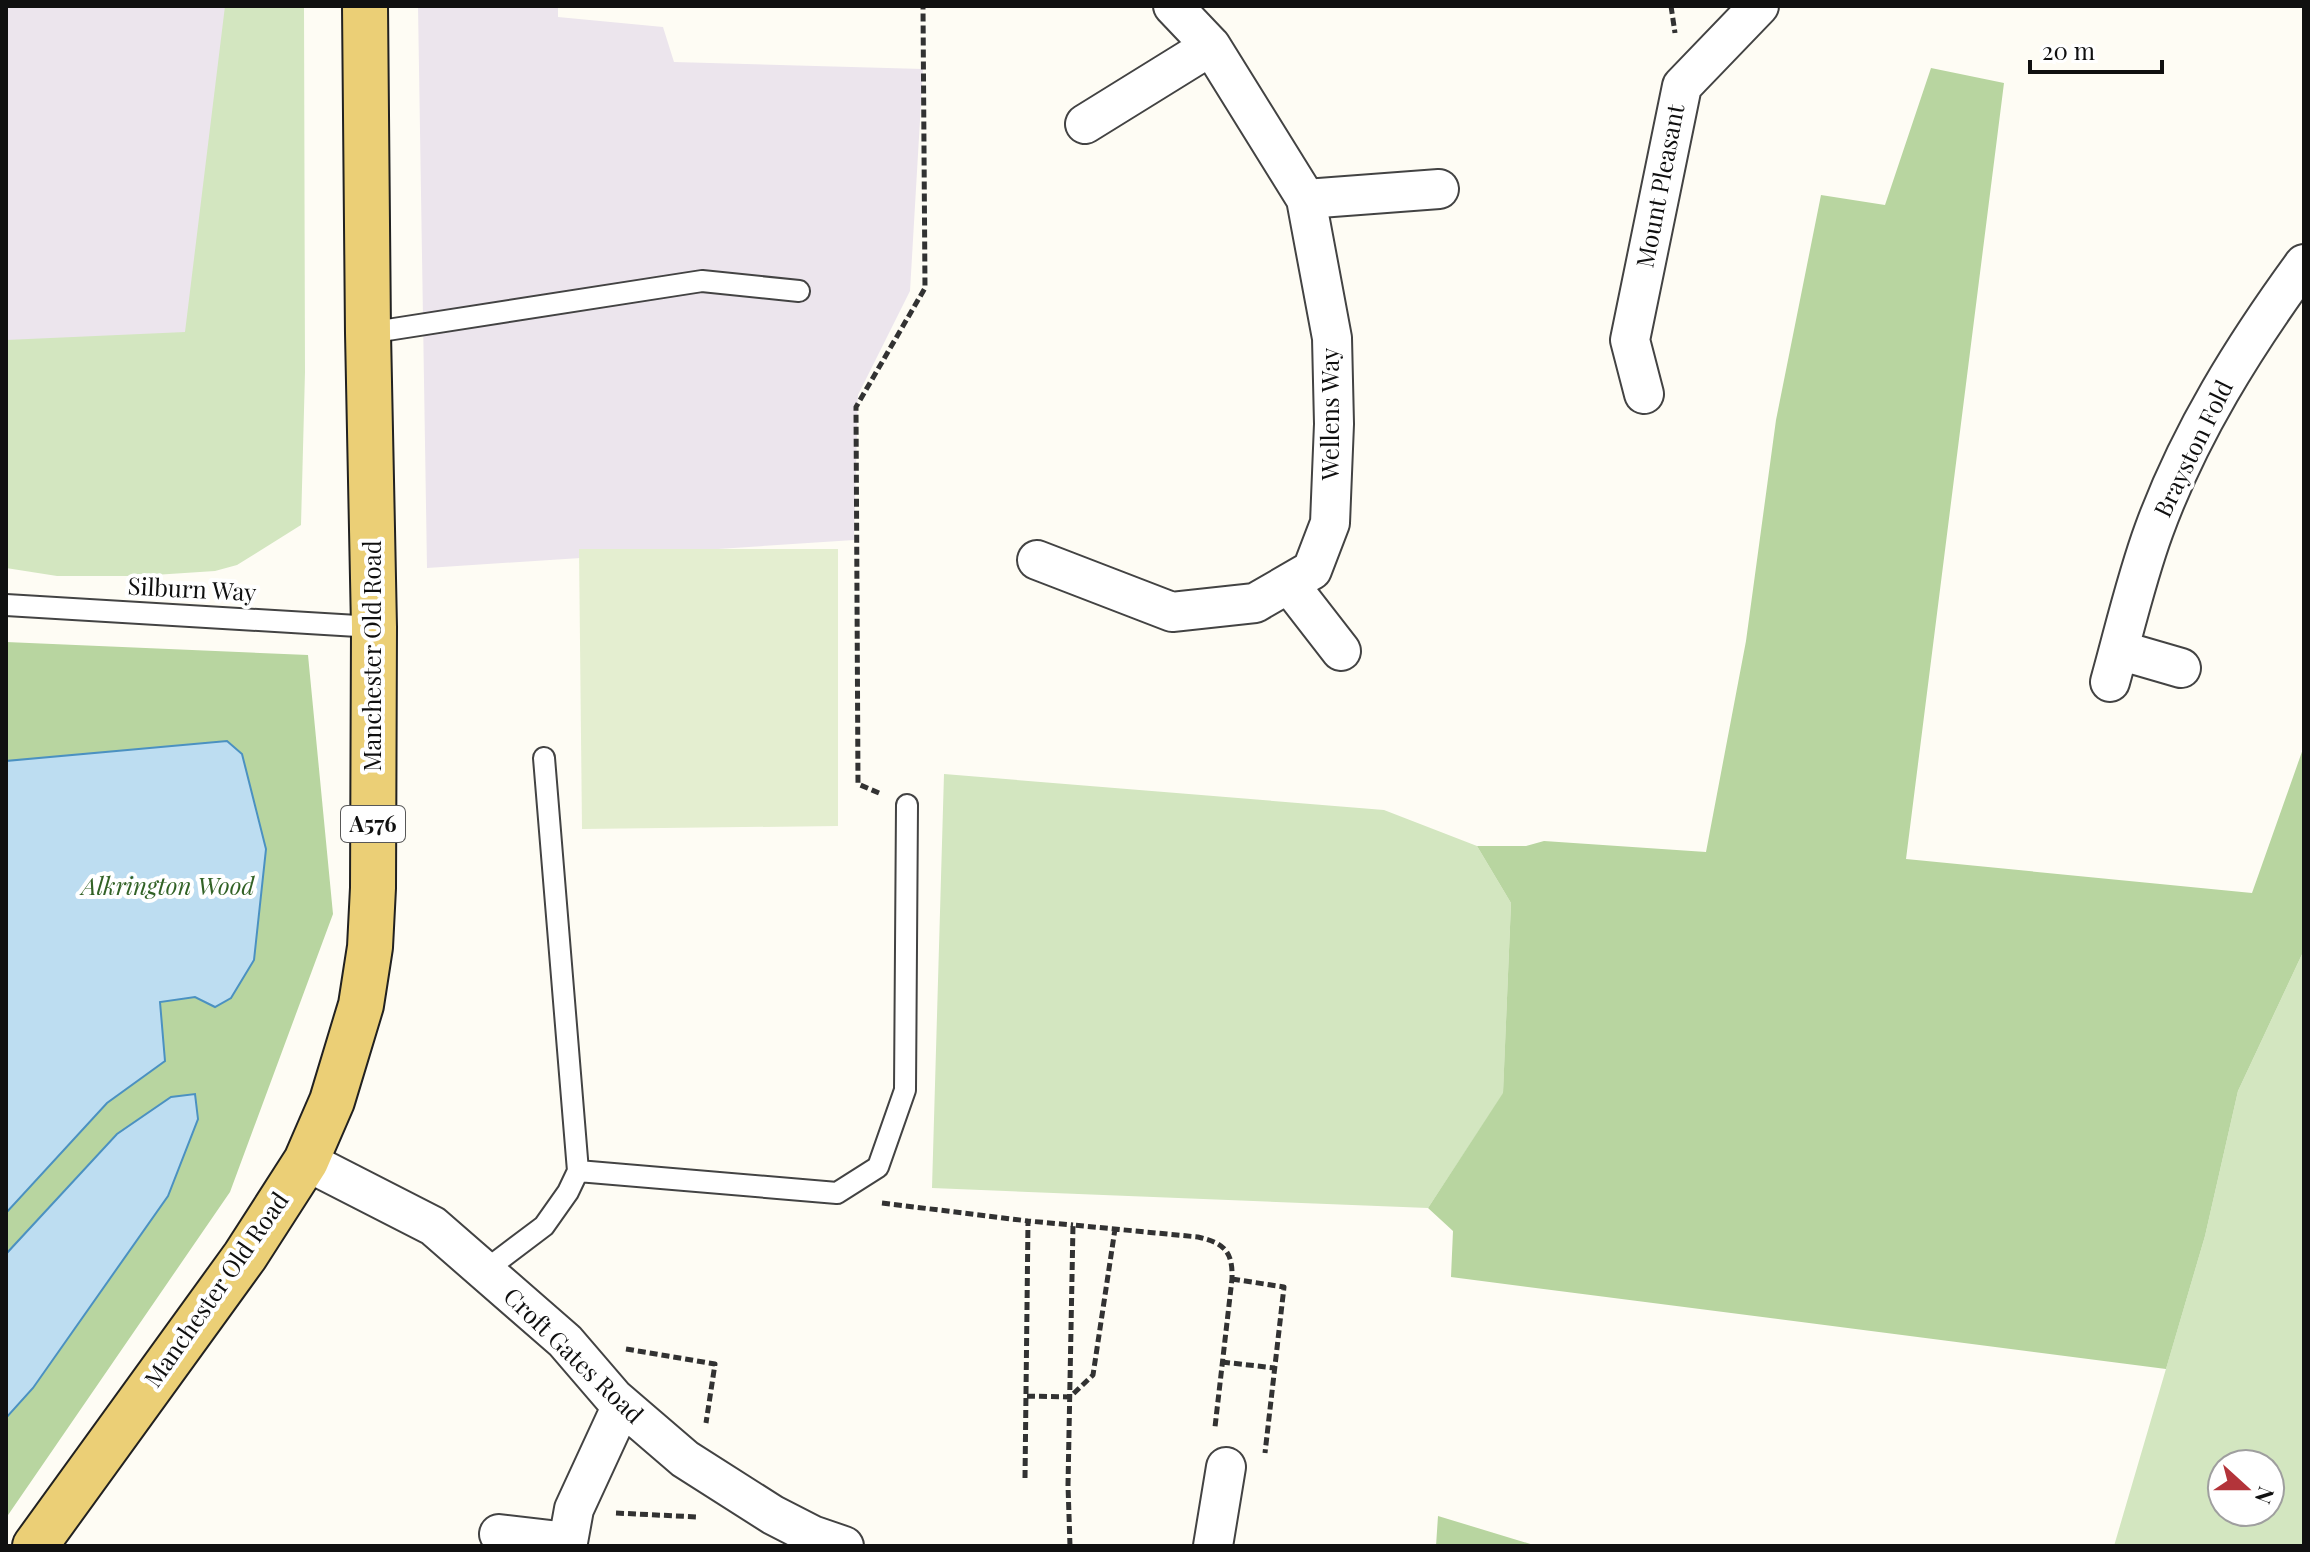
<svg xmlns="http://www.w3.org/2000/svg" width="2310" height="1552" viewBox="0 0 2310 1552" font-family="'Playfair Display',serif">
<rect width="100%" height="100%" fill="#fefcf4"/>
<path fill="#ece5ed" d="M6,6H296L298,340L6,346Z
M418,6H558V17L663,27L674,62L923,69L910,291L858,395L854,540L427,568Z"/>
<path fill="#d3e6c0" fill-rule="evenodd" d="M225,6H304L305,372L301,525L237,565L215,571L139,576H57L6,568V340L185,332Z
M944,774L1384,810L1477,846L1511,903L1503,1094L1428,1208L932,1188Z
M2304,950V1546H2114L2205,1236L2238,1091ZM2222,1464H2270V1512H2222Z"/>
<path fill="#b8d5a0" d="M1931,68L2004,83L1906,859L2252,893L2304,746V950L2238,1091L2205,1236L2166,1369L1451,1277L1453,1231L1428,1208L1503,1093L1511,903L1477,846H1526L1544,841L1706,852L1746,641L1776,420L1821,195L1885,205Z
M6,642L308,655L333,914L230,1192L6,1518Z
M1438,1516L1537,1546H1436Z"/>
<path fill="#e4eed0" d="M579,549H838V826L582,829Z"/>
<path fill="#bdddf1" stroke="#4b91c1" stroke-width="2" d="M227,741L242,754L266,849L254,960L231,998L215,1007L195,997L160,1002L165,1061L107,1103L6,1213V761Z
M195,1094L198,1119L168,1196L33,1388L6,1418V1254L117,1134L171,1097Z"/>
<g fill="none" stroke-linecap="round" stroke-linejoin="round">
<g stroke="#434343" stroke-width="24">
<path id="service" d="M368,333L702,281L799,291
M6,605L374,627
M544,758L578,1171
M483,1272L544,1226L568,1192L578,1171L837,1193L878,1167L905,1090L907,805"/>
</g>
<g stroke="#434343" stroke-width="42">
<path id="minor" d="M1085,124L1211,46
M1306,199L1439,189
M1644,394L1630,340L1682,86L1759,6
M1037,560L1172,612L1255,603L1312,570L1330,523L1334,424L1332,338L1306,199L1211,46L1173,6
M1289,584L1341,651
M2119,650L2181,668
M2110,682C2124,632 2136,579 2154,530C2189,434 2244,346 2304,264
M306,1161L433,1226L565,1341L614,1398L685,1459L773,1515L812,1535L844,1546
M499,1534L568,1542L574,1509L622,1405
M1213,1546L1226,1467"/>
</g>
<g stroke="#212121" stroke-width="48">
<path id="primary" d="M35,1546L245,1256L306,1161L332,1101L361,1005L370,947L373,888L374,627L368,333L365,6"/>
</g>
<path stroke="#323232" stroke-width="5" stroke-dasharray="8 4" stroke-linecap="butt" d="M1671,6L1675,33
M879,793L858,784L856,407L925,288L923,6
M882,1203L1028,1221
M1232,1279L1284,1287L1265,1453
M626,1349L715,1364L706,1423
M1222,1362L1275,1368
M1027,1396L1070,1397L1093,1375L1115,1229
M1025,1478L1028,1221L1073,1225
M616,1513L697,1517
M1070,1546L1068,1485L1073,1225L1198,1237C1224,1243 1233,1251 1232,1279L1215,1427"/>
<use href="#service" stroke="#fff" stroke-width="20"/>
<use href="#minor" stroke="#fff" stroke-width="38"/>
<use href="#primary" stroke="#ebcf76" stroke-width="44"/>
</g>
<g text-anchor="middle" stroke-width="8" stroke-linejoin="round" paint-order="stroke">
<rect fill="#fff" stroke="#585858" stroke-width="2" x="341" y="806" width="64" height="36" rx="6"/>
<g font-size="22" font-weight="bold" fill="#101010">
<text x="373" y="832">A576</text>
</g>
<g font-size="24" fill="#101010" stroke="#fff">
<text transform="translate(1661 186) rotate(-79)" y="8">Mount Pleasant</text>
<text transform="translate(1331 414) rotate(-90)" y="8">Wellens Way</text>
<text transform="translate(2194 449) rotate(-64)" y="8">Brayston Fold</text>
<text transform="translate(192 590) rotate(3)" y="8">Silburn Way</text>
<text transform="translate(373 656) rotate(-90)" y="8">Manchester Old Road</text>
<text transform="translate(217 1290) rotate(-55)" y="8">Manchester Old Road</text>
<text transform="translate(573 1356) rotate(44)" y="8">Croft Gates Road</text>
</g>
<g font-size="24" font-style="italic" fill="#326226" stroke="#fff">
<text x="168" y="895">Alkrington Wood</text>
</g>
</g>
<rect width="2310" height="1552" fill="none" stroke="#101010" stroke-width="16"/>
<g transform="translate(2246 1488) rotate(111)"><circle r="38" fill="#ffffff" stroke="#9f9f9f" stroke-width="2"/>
<path d="M0-6L14 30L0 20L-14 30Z" fill="#b3343a"/>
<text y="-12" font-size="22" font-weight="bold" text-anchor="middle" fill="#101010">N</text>
</g>
<path d="M2030 60v12h132v-12" fill="none" stroke="#101010" stroke-width="4"/>
<text x="2042" y="60" font-size="24" fill="#101010" stroke="#ffffff" stroke-width="6" paint-order="stroke">20 m</text>
</svg>
